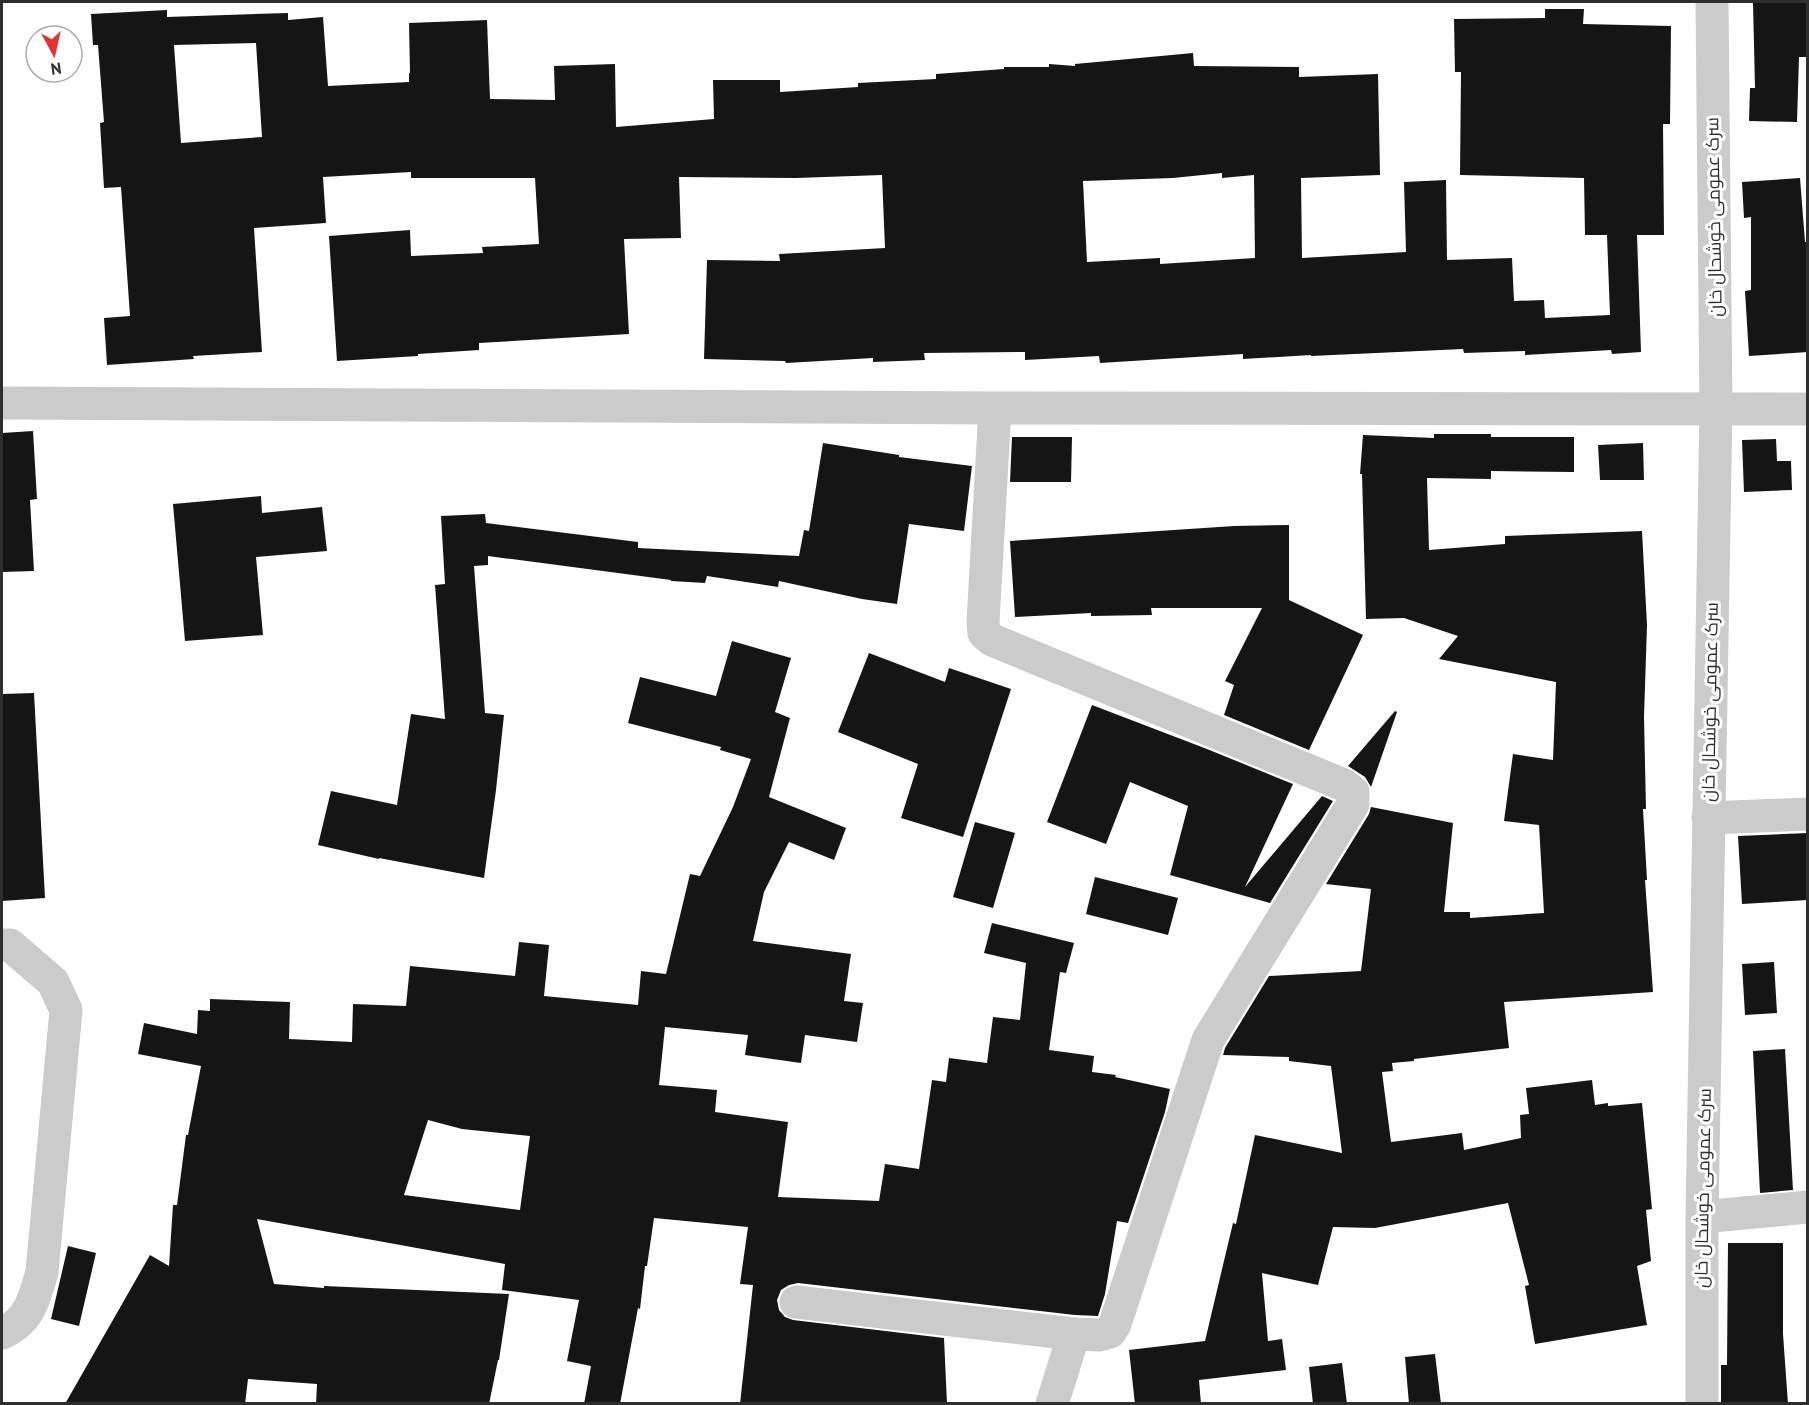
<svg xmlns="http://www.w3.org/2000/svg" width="1809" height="1405" viewBox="0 0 1809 1405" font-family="'PT Sans',Cairo,sans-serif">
<rect width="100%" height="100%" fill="#fff"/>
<path fill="#151515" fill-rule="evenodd" d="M1808,2V57H1799L1797,122L1749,121L1750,88H1755L1753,3Z
M1545,9H1584L1583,24L1671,26L1670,124H1663L1664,235H1637L1641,352L1612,354L1611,350L1525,355V351L1464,353L1463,349L1311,356V355L1243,359V354L1100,363L1099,356L1025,360V352L924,353L925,360L873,362V358L786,363L785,361L704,359L707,260L780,261L779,254L885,248L882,175L796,178L679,177L681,238L624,239L629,334L479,343V350L418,354V356L337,361L329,236L410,230L411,256L483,253L482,247L539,244L535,178H411V172L323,177L326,223L254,228L262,352L193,356L194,359L107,365L104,318L130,316L121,187L104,188L100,123L104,122L98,45H93L91,14L167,10V17L288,13V20L323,17L328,86L409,82V73H410L409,23L487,20L490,99L555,100L554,66L615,64L616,127L714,119L713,80H780V92L858,87V83L936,79V74L1004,69V67H1049V64L1075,66V64L1193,53L1194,66L1299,67V77L1378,74L1380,175L1301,178L1302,258L1406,252L1404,182L1446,180L1447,260L1512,258L1514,301L1544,300L1545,318L1610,315L1607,235H1585L1584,178L1460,175L1461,72H1455L1454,19L1545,18ZM256,43L262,137L181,143L174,45ZM1222,173V178L1254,175L1255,258L1160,264V258L1087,262L1083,181L1173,178Z
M1800,178L1805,242H1808V352L1749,356L1745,291L1751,290V217L1744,218L1742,182Z
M33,431L37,499L30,500L34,571L2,572V433Z
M1434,434H1491V437H1574V472L1491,471V479L1427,478L1429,550L1505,544V536L1642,531L1647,625L1644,717L1646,809H1643L1647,880H1645L1653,992L1504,1002L1509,1048L1414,1059V1061L1392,1063L1393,1071L1382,1072L1391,1142L1462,1133L1464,1150L1521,1138L1520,1115L1529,1114L1526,1088L1592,1080L1595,1105L1608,1103V1106L1642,1103L1652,1209L1646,1210L1651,1261L1637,1266L1647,1325L1535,1344L1525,1286L1529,1285L1508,1203L1375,1228L1333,1227L1318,1285L1262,1273L1268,1341L1282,1339L1286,1370L1199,1380L1201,1404H1135L1129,1350L1205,1341L1233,1223L1236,1224L1255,1135L1342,1153L1331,1066L1289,1061V1057L1223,1055L1225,1048L1269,976L1361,971L1371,889L1326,884L1369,814L1371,807L1453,823L1444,912H1470V918L1544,913L1539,825L1504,821L1513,754L1553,760L1556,682L1439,659L1458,636L1404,618L1366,619L1362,474H1360L1363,435L1434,438Z
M1012,437H1072L1071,482H1010Z
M1776,439L1777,461H1791L1792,490L1744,492L1742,440Z
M823,443L899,455V457L972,466L964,531L909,524L897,604L862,599L779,581L778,587L707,576L705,583L671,581V580L488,556V565L474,566L485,713L504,715L496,790L484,878L379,858V859L318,845L331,791L397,805L411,714L445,719L435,585L445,584L441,516L485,514L486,523L638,542V548L799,556L804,530L809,531Z
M1643,443L1644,480H1600L1598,445Z
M261,496L262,513L322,507L327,551L256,557L263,635L185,641L173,504Z
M1289,525V600L1363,635L1309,750L1224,715L1234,685L1225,681L1262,608H1151L1152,615L1091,616V613L1015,617L1010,541L1234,526Z
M732,641L791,658L775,712L790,718L769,797L846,828L834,860L789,842L764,892L753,941L851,954L844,1001L863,1003L857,1042L805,1035L801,1063L745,1055L748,1035L665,1027L659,1085L717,1090L715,1112L788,1122L778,1197L879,1201L885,1164L919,1169L932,1080L946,1082L949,1058L987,1063L993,1017L1020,1020L1026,963L984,953L992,923L1074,943L1066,973L1060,972L1049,1050L1094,1056L1092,1072L1116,1075L1115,1077L1170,1089L1165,1112L1128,1223L1117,1221L1105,1294L1098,1316L1075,1315L798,1283L789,1285L781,1290L777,1300L779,1310L785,1317L793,1320L944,1338L947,1404H740L753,1285L740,1284L748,1227L654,1218L647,1266H645L640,1309L638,1308L620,1404H584L591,1366L567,1361L579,1300L502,1290L505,1264L257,1219L274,1284L324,1288V1286L509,1294L499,1360H498L489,1404H316L317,1384L248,1379L245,1404H65L150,1255L169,1266L173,1205H177L186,1135H188L201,1066L138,1054L144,1023L197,1034L198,1010L210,1011V999L290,1002L289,1039L352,1042L353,1004L406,1006L410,966L515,976L519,942L549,945L544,996L638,1005L641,971L666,974L690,874L700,876L733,807L751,759L720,750L721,747L628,723L640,677L716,696ZM428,1120L462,1129L530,1136L520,1210L404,1195Z
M869,653L945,682L949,668L1011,689L963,837L901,818L918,764L838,732Z
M34,693L45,898L2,901V694Z
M1092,705L1207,749L1293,784L1245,887L1322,796L1333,801L1270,903L1170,875L1188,806L1130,782L1106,844L1047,822Z
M1395,711L1397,712L1371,787L1365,777L1348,766Z
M975,822L1015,833L993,908L953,897Z
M1808,833V900L1742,904L1738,836Z
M1095,877L1178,898L1168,935L1086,914Z
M1774,962L1777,1013L1745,1015L1742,964Z
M1785,1049L1793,1190L1760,1193L1753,1051Z
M1728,1243H1783V1334L1788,1404H1721V1365H1727Z
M68,1246L96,1253L79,1326L51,1319Z
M1435,1354L1441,1404H1409L1405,1357Z
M1342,1363L1347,1404H1313L1309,1367Z"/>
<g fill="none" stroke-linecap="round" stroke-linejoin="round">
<path stroke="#cbcbcb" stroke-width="33" d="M2,403L995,408L1808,409
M995,408L983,622L984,633L992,640L1344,785L1353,792V804L1208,1040L1115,1324L1110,1332L1100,1335L1074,1334L1052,1404
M1708,818L1808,814
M2,945H10L53,982L66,1010L42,1272C34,1299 30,1321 2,1333
M1702,1217L1808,1207
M796,1302L1074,1334
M1702,1404V1217L1716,408L1712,2"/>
</g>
<g text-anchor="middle" stroke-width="6" stroke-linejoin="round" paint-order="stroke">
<g font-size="18" fill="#2e2e2e" stroke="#fff">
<text transform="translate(1714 217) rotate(-91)" y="6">سرک عمومی خوشحال خان</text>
<text transform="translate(1710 702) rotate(-89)" y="6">سرک عمومی خوشحال خان</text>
<text transform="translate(1703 1188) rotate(-89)" y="6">سرک عمومی خوشحال خان</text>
</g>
</g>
<rect width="1809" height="1405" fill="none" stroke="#2e2e2e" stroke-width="6"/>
<g transform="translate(54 54) rotate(172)"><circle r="28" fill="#ffffff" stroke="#ababab" stroke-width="1.5"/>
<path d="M0-4.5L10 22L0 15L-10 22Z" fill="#e03537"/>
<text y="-9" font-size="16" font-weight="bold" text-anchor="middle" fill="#2e2e2e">N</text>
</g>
</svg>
